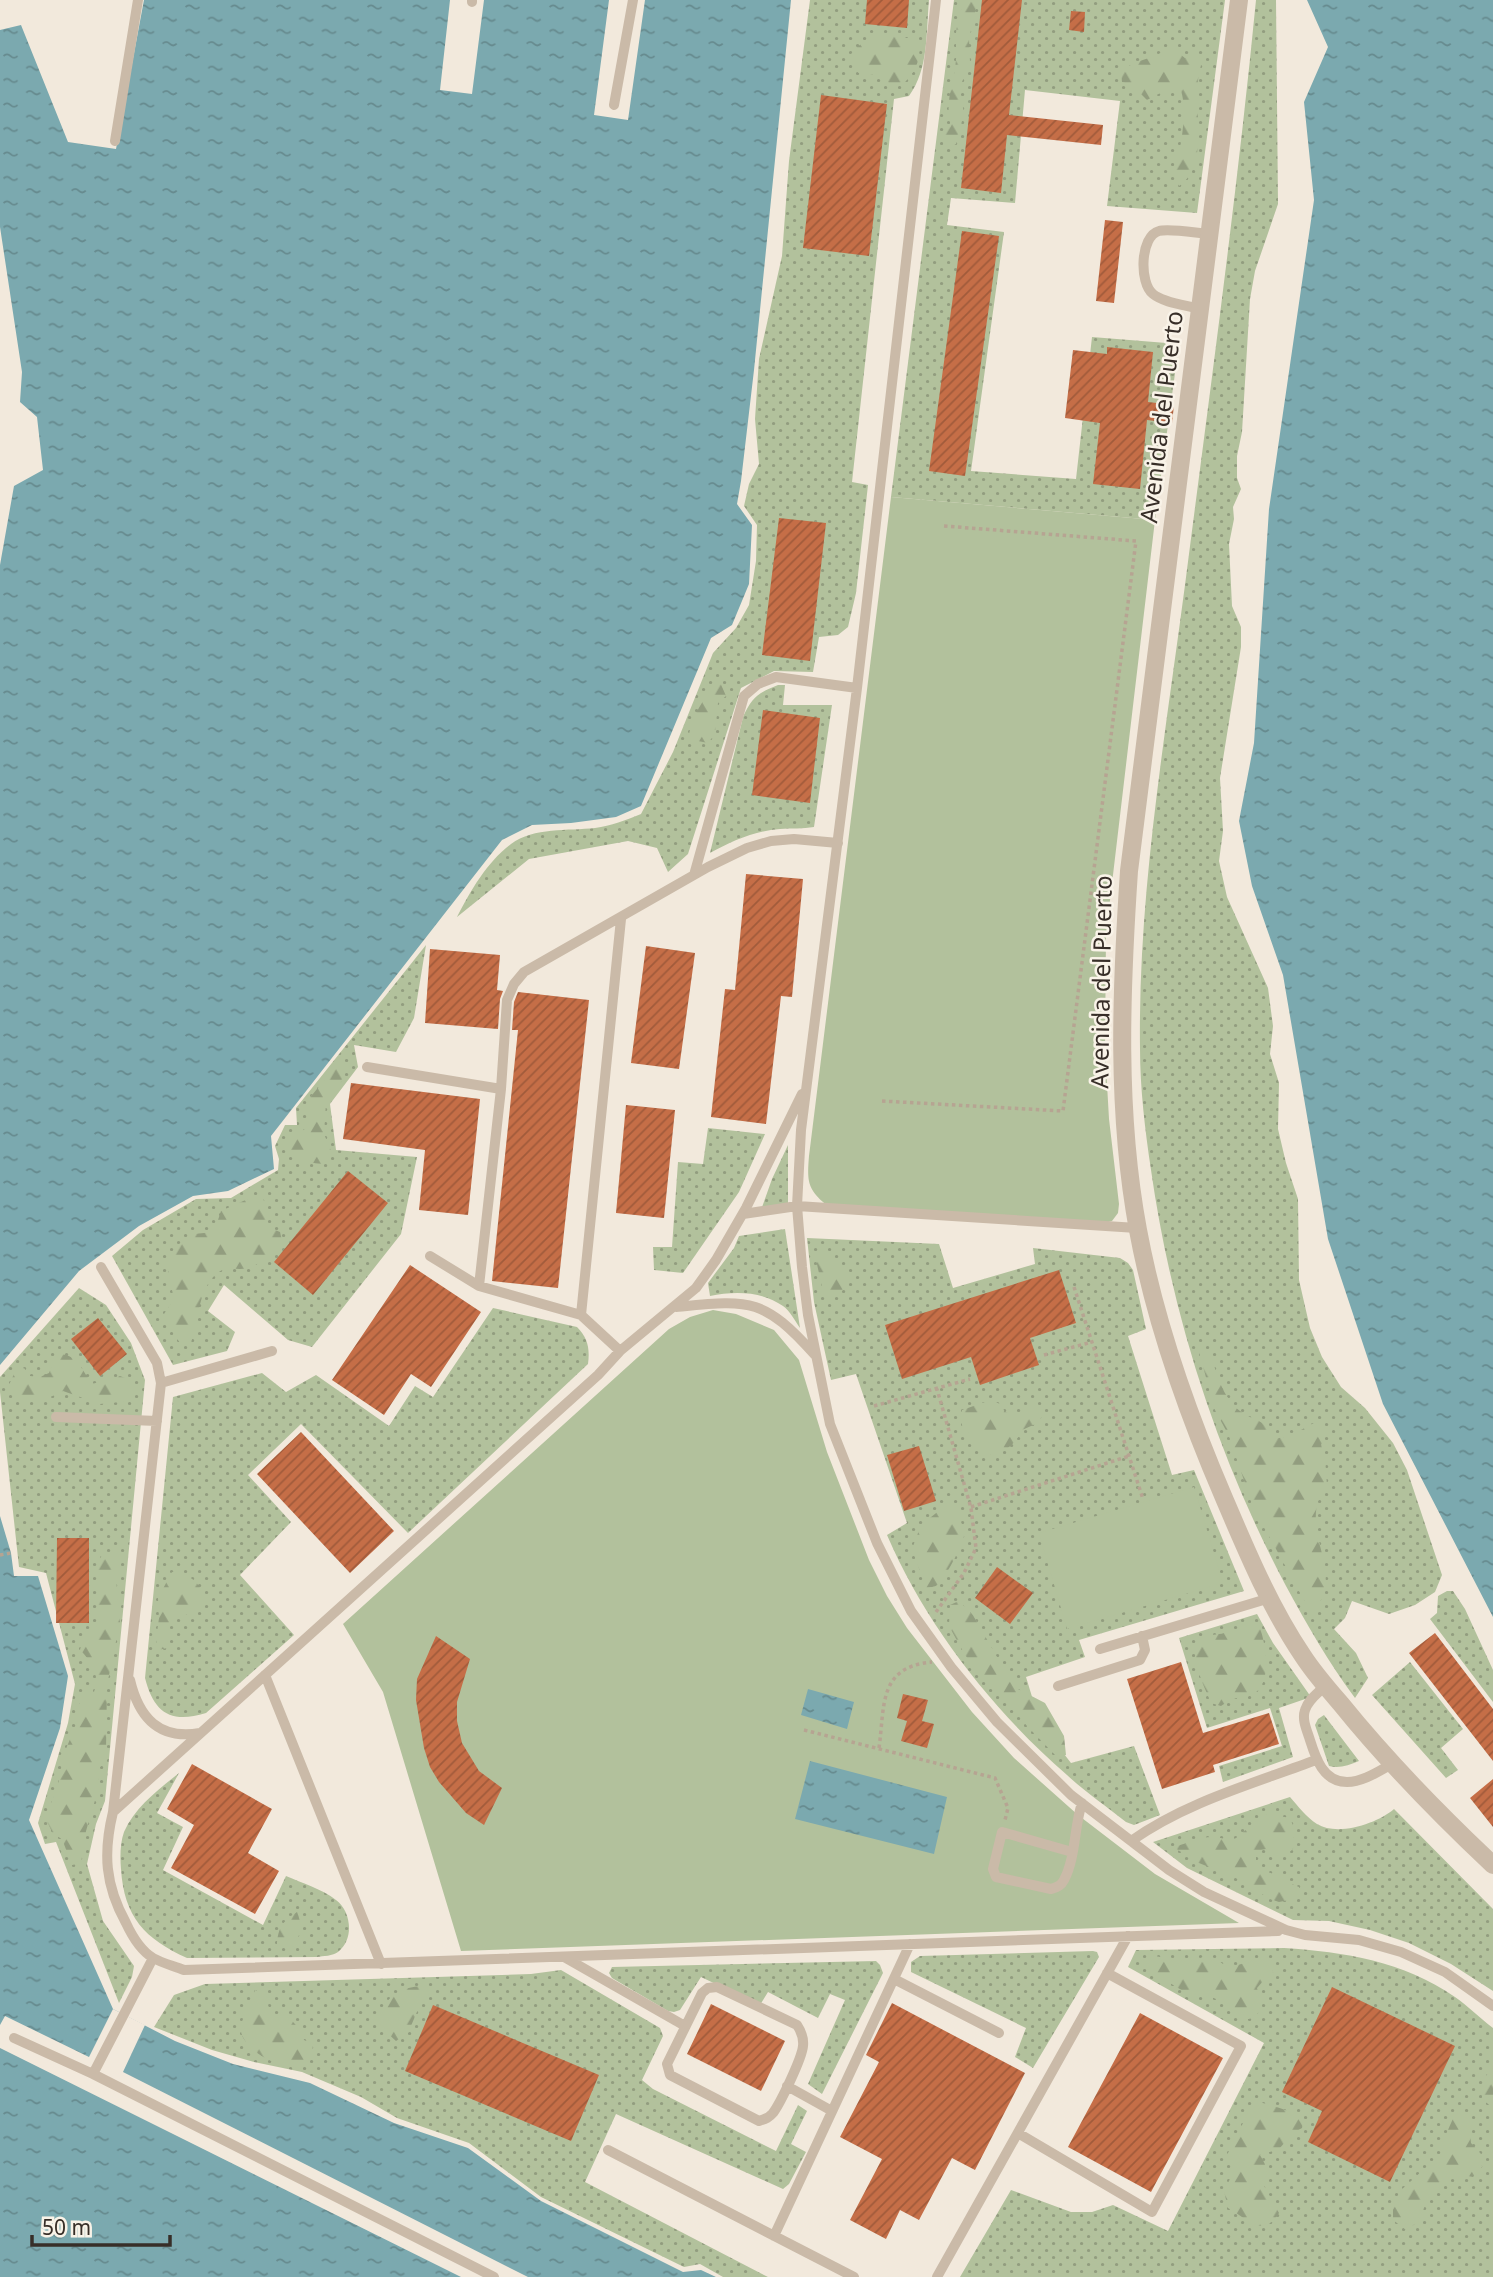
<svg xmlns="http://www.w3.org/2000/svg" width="1493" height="2277" viewBox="0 0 1493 2277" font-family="'Noto Sans',sans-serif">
<defs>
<pattern id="grass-dots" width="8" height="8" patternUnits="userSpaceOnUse" patternTransform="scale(1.75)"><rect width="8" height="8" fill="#b2c19c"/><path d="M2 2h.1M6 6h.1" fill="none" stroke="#929d7f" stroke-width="1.8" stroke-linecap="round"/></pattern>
<pattern id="forest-firs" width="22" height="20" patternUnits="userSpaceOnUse" patternTransform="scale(1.75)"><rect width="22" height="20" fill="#b2c19c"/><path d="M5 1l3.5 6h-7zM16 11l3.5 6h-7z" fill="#929d7f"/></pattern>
<pattern id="water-ripples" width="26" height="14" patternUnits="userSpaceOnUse" patternTransform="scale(1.75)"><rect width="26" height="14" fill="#7ba9af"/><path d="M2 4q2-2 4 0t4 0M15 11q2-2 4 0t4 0" fill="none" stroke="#668a8e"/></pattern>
<pattern id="building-hatch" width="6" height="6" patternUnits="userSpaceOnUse" patternTransform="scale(1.75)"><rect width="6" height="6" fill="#c56e47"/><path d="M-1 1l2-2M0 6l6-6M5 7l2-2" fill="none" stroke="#a15b3b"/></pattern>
</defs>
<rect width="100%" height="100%" fill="#f2e9dc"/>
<path fill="url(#grass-dots)" d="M810,0H929C926,32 929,69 909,96L894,99L852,482L868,485L856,593L848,627L838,635L819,637L813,672L774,671L741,688L688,854L668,872L657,848L628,841L529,859L457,917C471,890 487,862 511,844C534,827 568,831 595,828C611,826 626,820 641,814L673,752L713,653L736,628L749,605L756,561L757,525L744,506L749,484L759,464L755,419L759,359L782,256L789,161Z
M954,0H1225L1197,213L1107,206L1120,101L1025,90L1015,203L951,198L947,225L1004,232L971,471L1076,479L1092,337L1179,344L1155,520L891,497Z
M1256,0H1276L1278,204L1255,271L1250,299L1242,432L1237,456V478L1241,489L1233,507L1234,519L1229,544L1232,606L1241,627V647L1220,778L1223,831L1219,861L1227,897L1268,988L1273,1026L1270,1054L1279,1083L1278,1129L1286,1163L1298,1199L1299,1280L1310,1328L1322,1357L1341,1387L1365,1408L1393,1443L1407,1470L1442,1575L1435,1592L1415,1605L1389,1614L1352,1601L1345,1618L1334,1629L1356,1653L1368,1678L1355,1698C1329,1663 1307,1625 1286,1586C1217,1456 1172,1316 1151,1170C1145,1129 1140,1089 1140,1048C1138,893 1165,738 1185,585C1210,390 1237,195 1256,0Z
M778,685H785L783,705H832L814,827C803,829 791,828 780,829C754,831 732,841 710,853L743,717C752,697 758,693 778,685Z
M426,945L414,1018L396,1052L354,1045L358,1067L330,1104L336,1150L417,1157L401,1234L312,1347L288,1340L224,1285L208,1311L235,1332L227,1351L173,1365L112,1256L143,1230L196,1199L231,1198L278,1170L279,1159L275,1146L285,1125H297L296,1108Z
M708,1128L765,1134L739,1192L683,1273L654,1270L653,1247H672L678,1162L703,1164Z
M788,1145V1206L761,1210L772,1179Z
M785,1229L800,1328C795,1321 790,1311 783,1306C762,1291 734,1291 710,1296L708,1283L734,1248L739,1236Z
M807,1238L939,1244L953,1288L1035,1264L1033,1248L1120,1258L1128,1263L1133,1270L1146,1329L1128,1336L1172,1475L1194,1470L1244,1591L1079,1640L1085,1657L1026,1677L1040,1723L1071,1763L1134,1746L1160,1815L1134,1825L1126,1822C1106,1806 1085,1792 1067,1775C994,1712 925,1624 887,1535L907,1523L856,1374L831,1380L814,1302Z
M79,1288L106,1305L131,1343L145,1380L105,1801L96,1824L87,1864L103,1921L134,1966L132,1977L119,2003L56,1842L45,1844L38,1823L68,1723L75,1684L46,1573L19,1567L0,1392V1377Z
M493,1308L577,1327C588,1338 590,1349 588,1364L408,1533L301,1424L248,1475L291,1522L240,1575L294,1635L206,1713C171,1724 154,1713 145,1678L173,1397L262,1373L286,1392L316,1375L389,1426L415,1386L433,1397Z
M1447,1591H1453L1465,1609L1493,1670V1702L1430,1619L1437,1613L1438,1596Z
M1257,1614L1273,1643L1311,1697L1279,1708L1293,1757L1223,1782L1219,1766L1282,1746L1270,1708L1207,1728L1179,1638Z
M1410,1662L1463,1729L1441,1748L1458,1770L1446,1778L1372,1695Z
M1324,1715L1359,1761C1349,1765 1339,1769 1329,1766L1315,1725L1318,1719Z
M179,1773L157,1813L183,1827L163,1870L263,1925L286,1876C302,1883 322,1889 336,1900C352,1912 354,1940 338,1952C333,1956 323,1956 317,1957L187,1958C145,1939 124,1917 121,1869C120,1858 120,1843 124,1832C135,1807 158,1790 179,1773Z
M1290,1797C1298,1806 1306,1817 1317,1824C1338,1837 1378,1823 1394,1809L1493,1909V1991L1451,1964L1409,1943L1370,1930L1329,1921L1293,1920L1187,1868L1153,1842Z
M1284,1948C1345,1952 1403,1961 1455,1997C1468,2006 1480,2018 1493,2028V2277H960L1011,2190L1071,2212H1092L1113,2205L1168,2231L1264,2043L1128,1967L1136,1950Z
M1093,1951L1097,1952L1099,1957L1033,2068L1015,2057L1026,2028L911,1972V1962L920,1956Z
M876,1961L880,1965L883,1973L822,2094L808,2084L845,2000L830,1994L818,2018L768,1992L760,2005L701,1977L680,2010L674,2012L668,2011L612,1978L609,1973L612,1967Z
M561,1970L660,2028L663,2036L642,2080L653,2089L776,2151L798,2105L807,2111L791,2144L806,2152L789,2184L783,2189L616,2114L585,2182L768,2277H723L700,2264L684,2267L541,2197L469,2143L397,2118L361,2097L302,2072L254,2062L212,2050L154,2027L174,1995L205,1984L531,1974Z"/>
<path fill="url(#forest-firs)" d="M962,0H975L976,8L969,39L970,62L962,82L960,92L964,113L956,144L947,149L943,143V133L951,126C944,102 954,84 956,60C957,51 955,42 956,33C957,22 962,13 962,0Z
M893,33L906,38H914L919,42C921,59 916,72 903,84H889L886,77C865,68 866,88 848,59C859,41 873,36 893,33Z
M1167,49L1177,52L1185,58L1195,56L1201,65C1199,74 1197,83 1197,92C1197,120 1206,169 1179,186C1170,171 1175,163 1180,148C1183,134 1186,104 1181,91L1172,87L1147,100L1132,85L1122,82L1121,72C1134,59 1153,60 1167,49Z
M720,682L726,696L718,703L715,734L708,743L688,739C692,717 703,696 720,682Z
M339,1062L349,1063L340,1085L326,1102L324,1134L332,1153L328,1163C312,1166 292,1158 284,1145C290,1136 298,1135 306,1128L308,1100Z
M261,1193C270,1210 259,1225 280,1232L282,1241C271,1253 264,1263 248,1268C237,1271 226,1265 216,1274C196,1293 200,1322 190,1345L180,1343L168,1325L164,1314L170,1305L173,1294L168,1274L171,1253L185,1238L194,1234L214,1232L221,1211Z
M825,1247L834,1265L850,1276L848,1285L834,1298L824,1296L815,1255Z
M1199,1352H1211C1215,1372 1223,1398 1240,1411C1256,1423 1262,1416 1273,1438C1294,1439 1304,1425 1324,1419L1326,1433L1321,1445L1325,1458L1327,1486C1293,1525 1351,1577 1311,1613L1253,1507L1229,1436L1215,1410Z
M56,1354C78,1353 81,1369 92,1384L120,1376L130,1380L133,1391L129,1401L100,1404L63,1391L44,1400L13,1397L7,1389L15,1372L24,1368L30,1376L40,1377L49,1373Z
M991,1400L1000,1404L1005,1412L1014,1415L1033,1408L1042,1413L1040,1422L1022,1430C1015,1446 1000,1457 982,1454L972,1435L963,1430L961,1420L962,1410Z
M945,1506L955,1508C959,1517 964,1526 964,1536C963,1544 944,1581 937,1585C935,1587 930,1587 926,1588L912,1549L921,1525Z
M113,1552L121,1559V1570L116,1579L120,1622L107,1685L106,1749L105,1759L99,1769L98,1790L86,1831L81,1863L72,1865L62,1839L53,1834L45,1817L57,1789L65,1751L77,1723L79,1704L85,1696L94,1692C100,1674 93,1663 80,1650L82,1641L97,1629L99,1590L96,1571L98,1562L103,1553Z
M172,1572C191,1575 202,1582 204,1603L199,1611L172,1619L169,1628L167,1648L158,1650L156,1640L159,1618L158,1598Z
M959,1601L973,1615L997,1657L1010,1672L1018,1689L1045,1703L1064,1736L1066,1755L1057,1757L1027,1726L1001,1694L992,1688L965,1655L949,1626L950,1605Z
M1250,1625L1260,1628C1266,1645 1273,1685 1252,1695C1248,1697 1246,1696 1241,1697C1234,1698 1227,1702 1221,1706L1211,1703C1205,1687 1184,1649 1203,1638C1209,1634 1218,1635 1224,1633C1234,1631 1240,1626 1250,1625Z
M1269,1814L1290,1818L1294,1828L1293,1849L1284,1857L1274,1855L1266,1849L1256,1851V1862L1260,1871C1277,1872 1284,1882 1299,1887V1898L1279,1902L1270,1899L1236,1878L1199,1863L1173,1847C1194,1842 1208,1831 1230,1841C1245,1836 1251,1819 1269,1814Z
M297,1912C303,1927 301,1936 291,1949L277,1947C277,1930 282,1921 297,1912Z
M1155,1956L1185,1962L1204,1957L1215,1958L1223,1964L1234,1966L1263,1958L1271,1965L1274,1975L1264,1980L1257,1988L1262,2008C1257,2015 1253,2020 1244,2019C1232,2019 1228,2005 1218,2000C1208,1994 1201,1997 1191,1995C1186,1993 1148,1970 1144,1966L1148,1957Z
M423,1986L437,1987L419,2007L408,2033L396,2041L384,2030L378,2017C387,1996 400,1987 423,1986Z
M255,1990L265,1994L270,2012L279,2016L287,2015L301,2031L304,2040L313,2044L312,2053L307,2062C285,2067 266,2063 251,2047C245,2041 240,2036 241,2027C243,2014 251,2003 255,1990Z
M1493,2070V2108L1482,2099C1482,2087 1481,2076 1493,2070Z
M1256,2102C1265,2102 1295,2113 1304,2118L1302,2128L1293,2133L1279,2149L1260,2155C1267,2166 1268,2172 1263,2184L1279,2213C1262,2240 1247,2218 1228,2208L1224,2191L1233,2173L1227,2155L1245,2119Z
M1454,2116H1468L1471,2143L1481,2154L1482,2167L1473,2177C1436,2168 1430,2194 1418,2223L1405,2229L1393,2220V2205L1400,2191L1443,2152L1445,2137Z"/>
<path fill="#b2c19c" d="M891,497L1155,520L1106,934L1105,1049L1109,1119L1119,1204L1118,1213L1112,1221L1100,1224L828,1206C807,1190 807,1181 809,1156Z
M713,1310L736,1314L774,1330L799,1360L827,1452L869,1560L887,1596L907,1628L972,1712L1014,1758L1078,1815L1155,1874L1239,1923L461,1951L383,1692L343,1624L669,1329L690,1317Z
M1194,1487L1223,1583L1067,1629L1039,1533Z"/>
<path fill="url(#water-ripples)" d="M144,0H791L754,370L741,481L737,504L752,525L749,584L732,625L711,638L641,806L616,817L571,823L532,825L502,840L271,1136L274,1169L228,1191L193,1196L139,1226L79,1271L0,1365V565L14,486L43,470L37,417L20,402L22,372L0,227V30L21,25L68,142L116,149Z
M1307,0H1493V1617L1383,1404L1328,1239L1283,975L1252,886L1239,821L1254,743L1269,509L1314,200L1304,102L1328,47Z
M0,1516L11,1553L14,1576H38L68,1676L60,1728L29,1820L113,2009L175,2041L233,2064L310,2083L394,2123L468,2148L541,2201L683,2272L701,2270L716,2277H0Z
M808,1689L854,1702L847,1729L801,1715Z
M810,1761L947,1797L934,1854L795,1819Z"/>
<path fill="#f2e9dc" d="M450,0H484L472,94L440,90Z
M609,0H645L628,120L594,115Z
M113,2009L145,2025L123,2072L528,2277H461L0,2048V2025L5,2016L89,2057Z"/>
<path fill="url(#building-hatch)" d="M867,0H909L907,28L865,24Z
M982,0H1022L1009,115L1103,125L1101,145L1007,135L1001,193L961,188Z
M1071,11L1085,12L1084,32L1069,30Z
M821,95L887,104L869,256L803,248Z
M1105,220L1123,222L1114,303L1096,301Z
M962,231L999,236L965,476L929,471Z
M1107,347L1153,352L1148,402L1174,405L1172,423L1147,420L1140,489L1093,484L1100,423L1065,418L1073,350L1107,354Z
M779,518L826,523L810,661L762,655Z
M763,710L820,718L810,803L752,795Z
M746,874L803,879L792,997L781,996L766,1124L711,1117L725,989L735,990Z
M646,946L695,953L679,1069L631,1063Z
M430,949L500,955L497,990L503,991L500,999L498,1029L425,1023Z
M518,992L589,1000L558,1288L492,1281L518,1030H512L514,1002Z
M351,1083L480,1099L468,1215L419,1210L425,1150L343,1139Z
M626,1105L675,1110L664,1218L616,1213Z
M348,1171L388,1203L313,1295L274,1262Z
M410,1265L481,1312L431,1387L411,1374L384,1415L332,1380Z
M1059,1270L1076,1323L1030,1338L1039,1365L980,1385L971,1357L902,1379L885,1325Z
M98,1318L127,1354L100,1376L71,1339Z
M301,1432L394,1531L350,1573L257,1474Z
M919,1446L936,1501L904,1511L887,1455Z
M57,1538H89V1623H56Z
M997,1567L1033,1593L1010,1624L975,1598Z
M1435,1633L1493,1709V1761L1409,1653Z
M436,1636L470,1659L457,1702V1721L462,1743L479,1771L502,1788L484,1825L466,1813L439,1782L430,1767L424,1748L416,1700L417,1679Z
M1181,1662L1203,1733L1269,1713L1279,1744L1213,1765L1215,1772L1162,1789L1127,1679Z
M903,1694L928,1700L922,1721L934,1724L927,1748L901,1741L907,1721L897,1718Z
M192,1764L272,1809L248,1853L279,1871L255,1914L171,1868L194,1825L167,1809Z
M1493,1779V1827L1470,1798Z
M1332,1987L1455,2046L1390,2182L1308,2142L1322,2111L1282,2092Z
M892,2003L1025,2073L975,2170L952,2158L919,2220L900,2210L886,2239L850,2220L882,2159L840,2137L879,2062L866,2055Z
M711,2004L785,2041L761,2091L687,2054Z
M433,2005L599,2075L571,2141L405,2071Z
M1140,2013L1223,2058L1151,2192L1068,2147Z"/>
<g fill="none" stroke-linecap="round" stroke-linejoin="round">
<path stroke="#b6a492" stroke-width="3.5" stroke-dasharray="3.5 3.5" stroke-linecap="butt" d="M882,1101L1063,1111L1136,541L944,526
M1074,1287L1143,1499
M1044,1355L1092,1342
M874,1406L970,1379
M971,1507L1129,1456
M0,1555L11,1553
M936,1612L964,1573L976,1548L971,1508L937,1389
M804,1730L995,1778L1008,1808L1005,1820
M879,1748C885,1705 878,1667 932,1662"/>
<path stroke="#cabaa8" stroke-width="10" d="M936,0L857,688L801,1130L797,1206L802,1267L808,1315L830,1424L877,1543L911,1611L951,1667L997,1722L1071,1795L1169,1870L1204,1892L1286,1930L1305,1935L1359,1940L1401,1952L1445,1972L1493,2006
M472,2V0
M614,105L633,0
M115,141L138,0
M1200,309C1186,305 1164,303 1153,294C1139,283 1140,236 1159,231C1169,228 1196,233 1209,234
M694,875L744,696L758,684L776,677L857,688
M367,1067L501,1089
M802,1094L746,1208L716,1260L696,1288L620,1351L598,1375L113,1812C103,1853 105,1885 126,1923C132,1936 140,1950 153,1958C162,1963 174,1966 184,1970L1278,1931
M743,1214L797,1206L1137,1228
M430,1256L479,1286L581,1315
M101,1267L157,1363L161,1383L113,1812
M479,1286L501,1089L507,1000L514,984L524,972L708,867L747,848L771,841L794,839L838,843
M676,1307C750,1300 763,1297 815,1355
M620,1351L581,1315L621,919
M161,1383L272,1351
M56,1417L157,1421
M1100,1649L1270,1598
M265,1675L381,1964
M130,1680C139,1718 159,1740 200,1733
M1058,1686L1140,1660L1145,1650L1142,1636
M1325,1686C1318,1693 1308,1700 1305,1710C1302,1719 1306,1728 1309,1737C1315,1756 1322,1782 1347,1782C1363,1782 1379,1771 1392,1764
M1131,1841C1186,1802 1252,1784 1316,1760
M1072,1852L1002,1832L993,1869L996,1877L1051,1889C1057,1887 1061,1886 1064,1880C1076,1857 1074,1827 1082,1803
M564,1957L685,2026
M894,1979L999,2033
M717,1987L797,2025C801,2031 804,2037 803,2046C802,2058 781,2102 773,2113C769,2118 765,2119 759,2121L670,2075L667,2064L702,1993L708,1988Z
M14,2038L93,2074L494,2277
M93,2074L153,1958
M787,2086L832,2111
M1018,2133L1152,2212L1241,2046L1107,1973
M608,2150L854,2277
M774,2236L910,1944
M937,2277L1128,1936"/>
<path stroke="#cabaa8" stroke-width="18" d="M1239,0L1129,871C1121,990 1116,1111 1138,1230C1155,1322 1187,1412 1224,1498C1247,1552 1270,1607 1303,1656C1314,1673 1328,1689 1341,1704C1387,1761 1440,1815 1493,1865"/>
</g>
<g text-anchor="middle" stroke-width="5" stroke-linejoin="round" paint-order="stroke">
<g font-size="24" fill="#372e28" stroke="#f9f3e8">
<text transform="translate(1162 417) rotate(-83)" y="8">Avenida del Puerto</text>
<text transform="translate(1102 982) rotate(-89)" y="8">Avenida del Puerto</text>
</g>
</g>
<path d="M32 2235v10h138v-10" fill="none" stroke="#372e28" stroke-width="3.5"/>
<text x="42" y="2235" font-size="21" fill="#372e28" stroke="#f9f3e8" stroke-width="5" paint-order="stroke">50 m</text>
</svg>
